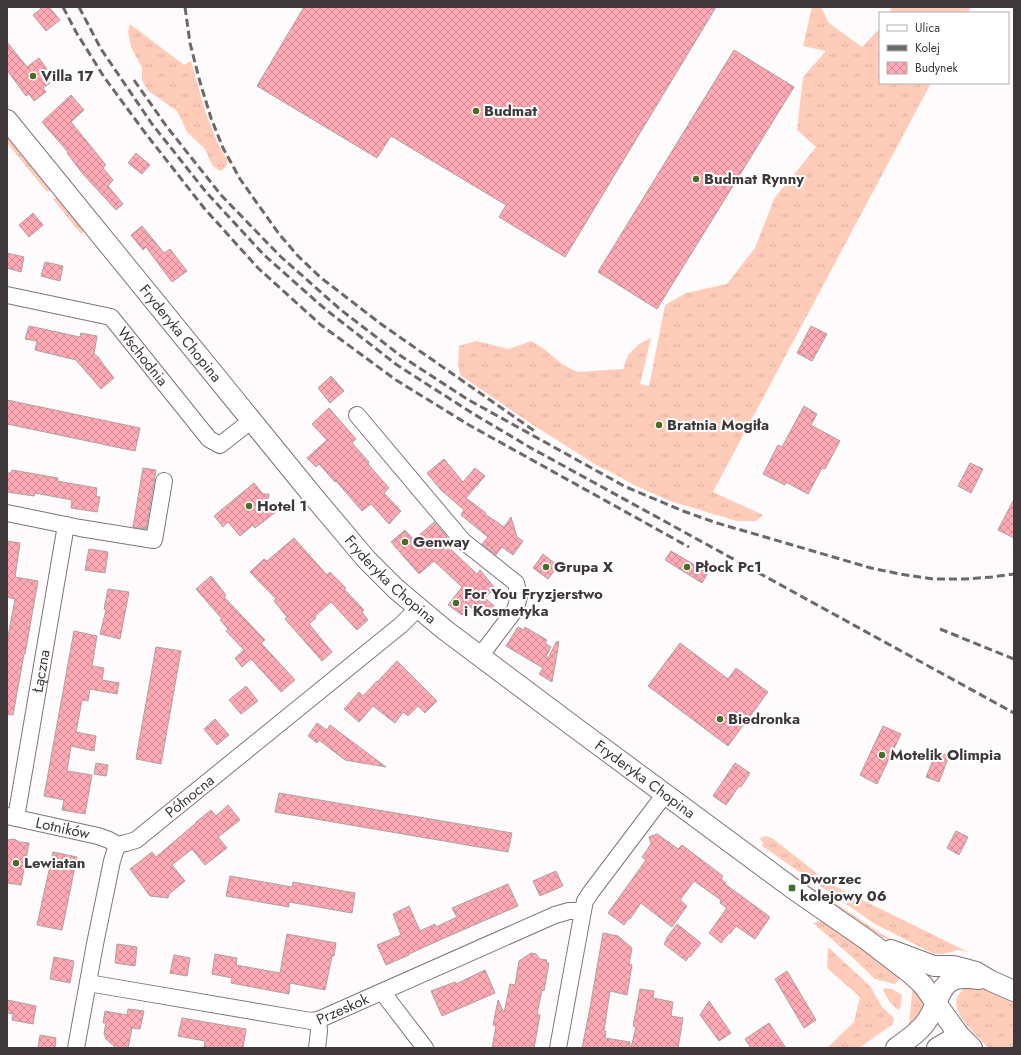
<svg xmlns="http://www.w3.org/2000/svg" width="1021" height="1055" viewBox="0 0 1021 1055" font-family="Jost,sans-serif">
<defs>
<pattern id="grass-tufts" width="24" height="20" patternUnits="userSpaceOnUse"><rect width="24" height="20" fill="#ffccb9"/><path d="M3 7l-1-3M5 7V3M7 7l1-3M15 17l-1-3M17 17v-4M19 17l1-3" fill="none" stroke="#dcb0a0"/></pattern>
<pattern id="building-cross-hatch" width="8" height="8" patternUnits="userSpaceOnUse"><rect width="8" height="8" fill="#ffa9b4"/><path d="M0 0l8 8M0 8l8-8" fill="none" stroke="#d08b94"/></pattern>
</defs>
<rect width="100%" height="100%" fill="#fdfbfc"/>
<path fill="url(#grass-tufts)" d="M812,7H821L829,23L862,47L880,28V83H931L713,492L763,515L756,521H737L670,501L634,485L613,473L598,466L533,425L460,375L458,363L459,346L476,341L509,349L531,341L544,349L562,364L577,372L623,369L628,355L639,344L651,338L640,384L649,386L665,305L686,293L727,284L755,248L775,197L792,177L816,147L797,130L803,77L826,51L803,46Z
M892,7H971L968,13H889Z
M130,24L184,65L191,61L206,114L218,144L228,162L225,168L220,171L212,165L205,149L187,132L177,111L147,90L142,80V68L131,47L128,31Z
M7,135L51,189L47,192L7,143Z
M57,197H58L85,230L81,234L53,199Z
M766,836L772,838L832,885L968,952L958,950L943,954H935L926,950L875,924L762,846L763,842L761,841L760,838Z
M761,852L770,859L883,935L918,952L917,954L884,938L870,929L785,872L767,859Z
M824,920L902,975L895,984L875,979L853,958L813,923Z
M828,947L870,986L882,1007L894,1018L893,1024L859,1048H827L854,1022L860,997L827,968Z
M913,983C916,988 920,992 922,997C927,1009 918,1019 912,1028L909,1024Z
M975,986L1014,1003V1048H989C978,1037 947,1011 959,994C963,988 969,987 975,986Z
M884,988L892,989L902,995L901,1006L898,1010L889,1001L883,990Z"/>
<path fill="url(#building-cross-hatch)" stroke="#afa0a1" d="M43,7H49L60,20L46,31L33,15Z
M304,7H716L565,257L499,217L506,205L391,136L377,158L257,86Z
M7,42L27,67L39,58L47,69L42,72L50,83L43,88L46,92L34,101L29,94L26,96L7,70Z
M734,50L794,87L657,309L598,272Z
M71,95L84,110L71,122L106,165L103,168L113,180L108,186L123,204L116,210L83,174L67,153L68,152L42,122Z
M136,153L150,165L142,174L128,163Z
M33,213L43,225L29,237L19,225Z
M142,226L164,253L170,249L187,271L172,282L146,247L143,250L131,235Z
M7,253L24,257L21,272L7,268Z
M45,262L63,266L60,281L41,276Z
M29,326L80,337L81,333L97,336L94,354L99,358L103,364L114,378L101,389L76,360L35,350L37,341L25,339Z
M811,326L827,334L812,361L797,353Z
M331,376L344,391L330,403L318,388Z
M7,400L140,428L135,451L7,424Z
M804,406L817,414L811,425L840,441L825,469L822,468L808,494L786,482L785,485L763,474L778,445L782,447Z
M329,408L356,439L352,443L369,462L368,464L389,488L384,493L401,511L389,524L371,504L362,511L336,481L335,482L319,464L316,467L307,458L327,440L312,424Z
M444,459L463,482L475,468L485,476L466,498L486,513L485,514L504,527L511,517L517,537L523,541L513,555L502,547L496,555L482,544L488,537L461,515L464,510L441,490L427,473Z
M970,463L983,469L971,493L958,486Z
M143,468L156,470L146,529L133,527Z
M12,470L58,478L57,481L97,488L96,496L100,497L97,512L71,508L72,500L35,493L34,496L7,492V473H11Z
M254,483L263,494H269L268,501L277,511L255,528L253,525L240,536L228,522L223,527L214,516Z
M1014,499V538L998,530Z
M434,522L448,538L443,542L477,574L480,570L495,588L485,598L494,606L484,618L469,606L462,615L448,605L462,587L434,561L419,574L391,542L405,530L414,540Z
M294,538L327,575L330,572L346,588L344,589L364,610L362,612L368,620L357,630L331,602L315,616L316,618L309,624L332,652L322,661L285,619L287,617L274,601L276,599L250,572L264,559L267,561Z
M7,541L20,543L15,577L38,581L25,654H24L13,715L7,714V642L15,599L7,597Z
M89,549L108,552L105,573L85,570Z
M671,551L708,573L702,583L665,560Z
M543,554L558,566L548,579L533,568Z
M211,576L226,595L224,597L265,640L261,643L295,680L281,692L251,659L242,667L235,658L244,650L226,631L228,629L220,620L222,619L196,589Z
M108,589L129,592L120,639L100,634L106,610L104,609Z
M518,627L524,630L525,627L547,640L545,643L551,647L546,657L548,658L557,641L559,642L552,682L539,674L543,668L506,646Z
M74,631L97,636L92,666L104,668L102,680L119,683L117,694L90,689L88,701L82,700L76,732L96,736L94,751L71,746L67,771L92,775L85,814L62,810L64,800L44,796Z
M680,643L728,679L736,668L768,692L728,746L648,686Z
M156,647L181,651L161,764L136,759Z
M397,661L437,701L425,713L418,706L408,716L403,712L395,723L373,706L359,722L344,709L359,692L363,696L377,681V682Z
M246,686L258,701L241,714L229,700Z
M215,719L229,735L217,745L204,729Z
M317,723L327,730L330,725L386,767L345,760L319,740L317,743L308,736Z
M883,726L901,734L877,784L860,775Z
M937,751L949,756L939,782L926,777Z
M96,763L108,765L106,776L94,774Z
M735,763L750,773L741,787L739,786L726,805L713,796Z
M279,793L512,833L508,852L275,812Z
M228,805L240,820L218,837L227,848L205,865L192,849L172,865L185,881L169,894L168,898L150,896L130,869L152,852L156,857L196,823V822L211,810L216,816Z
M956,831L968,837L959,855L947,848Z
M657,834L678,849L682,845L723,876L721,879L726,883L725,884L770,917L755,939L736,926L730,934L729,933L721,943L709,933L727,908L720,903L721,900L694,881L680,900L687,906L672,927L641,903L630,919L629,918L624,925L608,913L646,860L642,857L651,844L649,837Z
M14,839L20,842L29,843L21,885L7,883V840Z
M53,852L77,857L62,930L37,925Z
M556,871L563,886L540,896L533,881Z
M230,876L292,887L293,882L355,893L352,913L289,902V907L226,896Z
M508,884L518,906L442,939L409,954V955L386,965L377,945L401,935L393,914L409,906L420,931L435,924L436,927L457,917L452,908Z
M677,924L701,943L690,957L689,956L686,961L664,944L667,939H666Z
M603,933L618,936L632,948L629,964L632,965L627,995L610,991L604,1031H606L605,1038L630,1042V1048H582L590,1008Z
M287,934L336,943L334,956H332L325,990L290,983L289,994L231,983L232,978L212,974L215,954L237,958L236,965L280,973Z
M117,944L137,947L135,966L115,963Z
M531,953L536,954L540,959L547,960L546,963H549L544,991L542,990L537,1014L540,1015L534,1048H492L496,1026L493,1025L498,1000L504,1013L510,984L515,985L519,961Z
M174,955L190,958L187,976L170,973Z
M54,957L74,961L70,983L50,979Z
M485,970L495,993L442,1016L431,991L455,982L456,984Z
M787,971L816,1020L804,1028L775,979Z
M640,989L654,991L653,998L673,1002L671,1016L683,1018L678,1048H631L636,1027L633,1026Z
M7,1000L36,1006L33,1024L12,1020L13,1014L7,1013Z
M709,1001L731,1033L719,1041L700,1015Z
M128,1009L144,1011L140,1029L132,1028L128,1048H116L106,1039L104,1033L106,1023H103L105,1011L127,1015Z
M182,1018L246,1029L243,1048H212L204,1047L205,1041L178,1036Z
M769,1023L786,1048H751L745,1039Z
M40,1035L56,1038L55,1048H38Z"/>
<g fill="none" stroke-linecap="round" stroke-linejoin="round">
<g stroke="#80747b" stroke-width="18">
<g id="minor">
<path id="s1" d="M7,295L111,317L209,439L220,445L252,420"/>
<path d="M357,415L463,541L516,583L519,597L515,610L487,647L479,655"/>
<path d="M7,513L80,528L154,540L164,481"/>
<path id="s2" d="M7,816L98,836L109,840L117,845"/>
<path id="s3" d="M16,818L66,525"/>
<path id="s4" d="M117,845L126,843L136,840L401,625L418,608"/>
<path id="s5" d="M88,983L311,1021L318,1020L555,915L569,911H583"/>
<path d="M382,992L396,1010L425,1048"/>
<path d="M76,1048L95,944L112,861L117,845"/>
<path d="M317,1048L319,1031L318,1020"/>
<path d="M558,1048L583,911L585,901L591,892L665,794"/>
</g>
</g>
<g stroke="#80747b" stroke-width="22">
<g id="tertiary">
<path id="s6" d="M7,120L313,496L366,559L396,589L445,630L569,723L792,888L867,940L910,973L923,985L959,1035L972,1048"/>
<path d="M891,950L934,966H953L976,972L991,981L1014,991"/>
<path d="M896,1048C907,1040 921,1031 928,1019C944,992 939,973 979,979"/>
<path d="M937,1048L959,1035"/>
</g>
</g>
<use href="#minor" stroke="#fff" stroke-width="16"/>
<use href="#tertiary" stroke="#fff" stroke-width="20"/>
<path stroke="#6d686a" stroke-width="3" stroke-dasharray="8 4" stroke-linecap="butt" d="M63,7L76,32L104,77L146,134L204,208L258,268L321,325L396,380L469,425L689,547
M79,7L101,49L152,124L206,192L264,255L325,309L397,365L472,413L531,448L1014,713
M185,7L190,43L200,82L211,118L223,148L240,179L279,234L298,256L320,277L381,324L536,432
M134,80L167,127L221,195L280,256L341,310L401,356L467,399L626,487L683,511L717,523L871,568L900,574L933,579H965L992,577L1014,574
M940,629L1014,659"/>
</g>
<g fill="#486d26" stroke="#fff" stroke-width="1.5">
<circle cx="33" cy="76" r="4"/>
<circle cx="476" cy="111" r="4"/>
<circle cx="696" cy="179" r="4"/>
<circle cx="659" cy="425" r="4"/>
<circle cx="249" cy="506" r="4"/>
<circle cx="405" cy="542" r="4"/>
<circle cx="546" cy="567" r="4"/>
<circle cx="687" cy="567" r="4"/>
<circle cx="456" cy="603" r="4"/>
<circle cx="720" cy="719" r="4"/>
<circle cx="882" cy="755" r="4"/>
<circle cx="16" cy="863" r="4"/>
<rect x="788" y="884" width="8" height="8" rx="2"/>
</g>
<g text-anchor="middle" stroke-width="4" stroke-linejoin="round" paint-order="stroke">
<g font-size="15" font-weight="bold" fill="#3e383b" stroke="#fff" text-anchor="start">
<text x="41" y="81">Villa 17</text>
<text x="484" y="116">Budmat</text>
<text x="704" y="184">Budmat Rynny</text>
<text x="667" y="430">Bratnia Mogiła</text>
<text x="257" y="511">Hotel 1</text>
<text x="413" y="547">Genway</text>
<text x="554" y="572">Grupa X</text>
<text x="695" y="572">Płock Pc1</text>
<text x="464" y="599">For You Fryzjerstwo<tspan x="464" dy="17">i Kosmetyka</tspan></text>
<text x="728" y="724">Biedronka</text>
<text x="890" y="760">Motelik Olimpia</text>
<text x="24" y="868">Lewiatan</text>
<text x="800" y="884">Dworzec<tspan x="800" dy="17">kolejowy 06</tspan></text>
</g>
<g font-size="15" fill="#3e383b" stroke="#fff">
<text dy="5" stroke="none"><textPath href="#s6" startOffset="275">Fryderyka Chopina</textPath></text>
<text dy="5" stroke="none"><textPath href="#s1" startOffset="157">Wschodnia</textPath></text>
<text dy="5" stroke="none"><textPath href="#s6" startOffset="599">Fryderyka Chopina</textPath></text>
<text dy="5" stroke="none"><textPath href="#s3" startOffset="149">Łączna</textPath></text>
<text dy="5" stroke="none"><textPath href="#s6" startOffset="923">Fryderyka Chopina</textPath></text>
<text dy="5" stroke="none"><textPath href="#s4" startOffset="89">Północna</textPath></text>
<text dy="5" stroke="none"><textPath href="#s2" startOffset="57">Lotników</textPath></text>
<text dy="5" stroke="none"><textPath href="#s5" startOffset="260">Przeskok</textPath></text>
</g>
</g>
<rect width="1021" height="1055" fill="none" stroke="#3e383b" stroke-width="16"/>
<rect x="879" y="12" width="130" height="72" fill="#ffffff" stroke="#b2afb1"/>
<rect x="887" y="25" width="20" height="6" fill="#ffffff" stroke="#b2afb1"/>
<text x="915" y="32" font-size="12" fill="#3e383b">Ulica</text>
<rect x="887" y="45" width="20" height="6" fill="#6d686a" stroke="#b2afb1"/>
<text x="915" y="52" font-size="12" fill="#3e383b">Kolej</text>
<rect x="887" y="62" width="20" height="12" fill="url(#building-cross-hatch)" stroke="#b2afb1"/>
<text x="915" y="72" font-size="12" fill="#3e383b">Budynek</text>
</svg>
